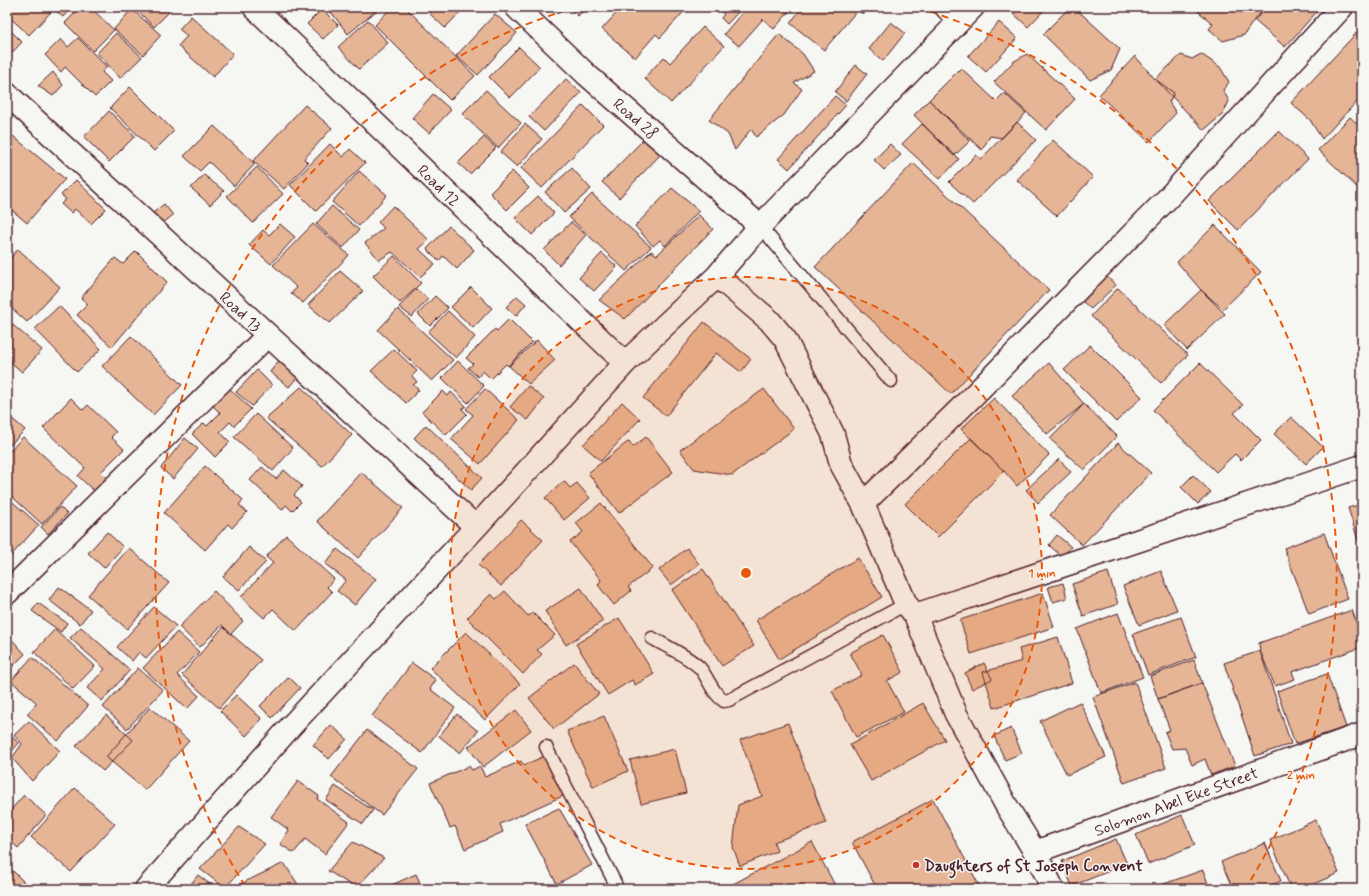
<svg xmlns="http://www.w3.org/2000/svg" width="1369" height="896" viewBox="0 0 1369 896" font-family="Mynerve,sans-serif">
<rect width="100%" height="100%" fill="#f6f6f2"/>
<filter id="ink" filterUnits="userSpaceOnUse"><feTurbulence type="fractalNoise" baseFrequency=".025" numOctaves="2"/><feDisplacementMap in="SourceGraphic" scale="8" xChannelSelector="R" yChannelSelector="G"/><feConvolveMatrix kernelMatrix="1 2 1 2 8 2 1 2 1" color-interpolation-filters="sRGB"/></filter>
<g filter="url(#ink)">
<path fill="#e5b596" stroke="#4a1f2b" d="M7,7H45L51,12L29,35L7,15Z
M52,7H72L63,17Z
M81,7H90L114,30L93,51L65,23Z
M134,7H174L154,27Z
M285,7H299L291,14Z
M327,7H381L348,34Z
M392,7H405L475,76L450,100L375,25Z
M435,7H465L445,28L429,13Z
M569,7H587L578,16Z
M622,7H688L660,38L656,34L635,58L602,29Z
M716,7H743L727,24L721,18L724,14Z
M747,7H784L789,12L774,29L763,19L739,46L724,34Z
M803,7H848L855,13L824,50L790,23Z
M855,7H869L863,14Z
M1019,7H1047L1028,27L1013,13Z
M1070,7H1074L1120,49L1111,70L1090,80L1043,34Z
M1193,7H1255L1262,13L1254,20L1244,35L1223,41L1209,29L1213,24Z
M1266,7H1286L1288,9L1289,7H1321L1285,47L1254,20Z
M132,9L161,35L143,55L114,29Z
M322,9L338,25L323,39L307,24Z
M495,14L517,33L478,75L456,56Z
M191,16L233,54L213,77L178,46L187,36L179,29Z
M368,20L388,43L359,69L338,47Z
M891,22L905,33L883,61L869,49Z
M999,22L1017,38L986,72L968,56Z
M7,27L22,42L7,58Z
M703,27L724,46L671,103L644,78L664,57L670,63Z
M1362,27V96L1322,139L1310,120L1291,103Z
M116,33L142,57L120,78L97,53Z
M779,34L803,54L814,71L794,83L802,89L784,115L756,137L751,129L735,150L728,134L709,120Z
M78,38L107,67L102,72L111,81L95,97L65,67L61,72L45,55L61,39L68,47Z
M519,47L540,67L510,98L489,77Z
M1027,54L1075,99L1046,130L994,82L1013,62Z
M1201,54L1220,67L1229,82L1223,90L1229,101L1223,114L1204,130L1155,79L1181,55L1192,59Z
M1135,56L1155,79L1174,93L1169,102L1176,113L1149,142L1099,95Z
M856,65L867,74L846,101L835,92Z
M961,68L996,101L1004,93L1026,113L1002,138L990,136L982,150L929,100Z
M53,72L63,85L53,96L38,86Z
M566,79L581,93L544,131L529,117Z
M130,87L174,131L154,151L110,108Z
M486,90L521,123L498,148L462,114Z
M433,94L451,110L429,133L412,118Z
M835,96L846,105L789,169L778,159Z
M929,100L970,141L954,156L914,115Z
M305,105L332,128L304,159L308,163L284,189L253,161Z
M583,105L603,125L542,188L521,168Z
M109,111L135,136L109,162L84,137Z
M1350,117L1362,128V192L1318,150Z
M1017,122L1036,140L973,204L949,182L976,155L981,159Z
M525,124L542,139L517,167L500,152Z
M922,124L959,159L940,179L902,144Z
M214,126L255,164L234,186L209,162L200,171L184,156Z
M1279,131L1308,159L1238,230L1209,201Z
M8,132L65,179L27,223L7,206V133Z
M484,137L496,148L470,174L458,163Z
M644,139L660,155L619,198L602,182Z
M1053,140L1093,177L1057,216L1017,180Z
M330,144L343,157L350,149L365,163L316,211L290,185Z
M890,144L901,155L884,170L874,160Z
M913,163L1049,290L951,394L815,267Z
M257,167L283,194L253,223L227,196Z
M572,168L591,189L564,213L545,192Z
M359,171L387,195L359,226L332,202Z
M512,171L529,188L507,210L490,193Z
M204,175L224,191L210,205L191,188Z
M76,180L106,209L91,224L75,209L71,213L61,204L66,199L61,195Z
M672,188L699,211L665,246L660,240L653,246L635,226Z
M592,194L651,247L626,271L569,217Z
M538,196L554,213L532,235L515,218Z
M164,204L173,215L162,224L153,213Z
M332,206L359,230L343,248L316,224Z
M393,206L429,240L419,249L435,264L420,277L392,252L379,260L365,243L384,228L378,222Z
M699,215L713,229L625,319L599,300L651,251L657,255Z
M571,222L586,235L559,265L544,250Z
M280,224L295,237L271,264L249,245L263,230L269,235Z
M313,224L349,255L303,303L291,293L297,288L273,265Z
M1215,225L1261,272L1223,309L1201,290L1177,262Z
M449,226L474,250L457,269L443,256L439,261L427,249Z
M18,249L60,287L27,322L7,304V262Z
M136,251L167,282L112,347L77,315L88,304L81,298L115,258L123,264Z
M602,253L617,267L594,291L579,278Z
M394,256L421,283L400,303L373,276Z
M340,271L363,291L330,323L308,305Z
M1105,275L1116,285L1091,309L1081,300Z
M471,287L492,308L473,328L451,307Z
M1118,288L1188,355L1161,383L1091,316Z
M416,289L428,299L412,317L399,307Z
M1201,290L1225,314L1187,350L1164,325Z
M435,296L448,308L430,326L418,314Z
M517,296L526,304L516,316L506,307Z
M59,306L101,349L77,372L35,329Z
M398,309L453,360L432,381L378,330Z
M448,311L475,337L456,358L428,332Z
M509,319L532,342L508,366L506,364L491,379L483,371L478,377L468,368L473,364L466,358L495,329L497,331Z
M7,320L42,350L22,372L7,359Z
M704,322L751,359L741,372L716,353L666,416L643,398Z
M131,336L182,385L153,415L102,366Z
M537,340L555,360L529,384L509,366Z
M1090,345L1142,397L1116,422L1064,370Z
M394,349L417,371L412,376L417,382L413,385L419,390L406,403L371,371Z
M280,359L300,374L289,387L270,372Z
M458,361L484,386L468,403L442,378Z
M1049,363L1084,404L1047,434L1012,396Z
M1200,363L1243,405L1234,413L1261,440L1241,460L1235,454L1216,472L1153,410Z
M257,370L272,385L252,406L236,392Z
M528,386L544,399L528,420L510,407Z
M301,387L352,435L322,466L266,418Z
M230,389L251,409L234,426L230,422L220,432L230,442L215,457L192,434L204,423L207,426L220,413L213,406Z
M485,389L519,420L480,464L451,439L473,415L466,409Z
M764,389L794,429L732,475L694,469L680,450Z
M443,391L448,396L451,392L466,406L462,409L467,414L446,435L422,412Z
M71,398L83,410L88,405L116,432L111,437L124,449L101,472L107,478L94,491L78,476L85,468L43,428Z
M994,398L1049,455L1017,486L1004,471L961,429Z
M622,402L640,419L601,461L583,445Z
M1084,404L1117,436L1084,470L1050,439Z
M7,414L25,430L7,448Z
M256,414L293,448L273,471L234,437Z
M1291,417L1323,447L1306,464L1274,434Z
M426,425L482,478L471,490L414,438Z
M23,437L77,486L42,524L7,492V454Z
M646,437L673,472L619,513L588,473L629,441L633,447Z
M185,438L198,449L173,479L161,468Z
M971,438L1004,471L938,537L905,504Z
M1118,443L1151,473L1082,545L1050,515Z
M1059,459L1071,472L1038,503L1026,490Z
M205,466L243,500L239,505L247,512L232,528L228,524L205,550L164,513Z
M262,467L276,479L284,470L302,486L294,495L301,502L292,511L286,505L282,510L250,480Z
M361,472L403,508L358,558L317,521Z
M1193,475L1211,492L1198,504L1181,487Z
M564,481L570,488L577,483L590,498L564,520L545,498Z
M7,497L39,525L7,560V529L9,527L7,525Z
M601,503L653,568L628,587L631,591L614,605L598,585L601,580L570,542L583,532L576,523Z
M1362,504V553L1348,508Z
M60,507L67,514L48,534L41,527Z
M521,520L543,540L501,586L478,565Z
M107,532L123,547L104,568L88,553Z
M1324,533L1348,599L1309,614L1284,548Z
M286,535L334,579L327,587L332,592L296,631L273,609L264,618L241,597L273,563L266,557Z
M1057,535L1071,547L1062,557L1049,545Z
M249,547L266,562L239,590L223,577Z
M129,548L169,583L127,629L88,595Z
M687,548L699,564L671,585L659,570Z
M337,549L376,579L355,605L337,591L346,580L325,564Z
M858,558L882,597L779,659L756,620Z
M703,569L754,646L722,666L672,590Z
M1161,571L1177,610L1139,625L1123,586Z
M1108,572L1118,604L1083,616L1072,584Z
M1063,583L1067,598L1053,602L1048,587Z
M59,587L91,610L80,624L49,600Z
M581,588L603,621L566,645L545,611Z
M214,591L243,621L231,634L222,625L200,647L179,627Z
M505,591L528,616L533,613L555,635L537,650L542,654L523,674L467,618L491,594L496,599Z
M1043,593L1054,627L971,654L960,620Z
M38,603L67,623L61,632L32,611Z
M154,607L176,626L146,658L139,652L132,661L117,647Z
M1352,610L1362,638V647L1292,672L1295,679L1275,686L1260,651L1259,643Z
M1118,613L1143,677L1101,693L1077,629Z
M1181,617L1196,657L1148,675L1133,634Z
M619,618L654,674L635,685L632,680L608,695L576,644Z
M81,627L130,670L102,701L87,688L105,669L70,638Z
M223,627L261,660L219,708L182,675Z
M55,629L95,666L73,689L34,652Z
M177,632L199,652L177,675L199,696L187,709L143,668Z
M466,632L520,684L485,720L430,668Z
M8,635L25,654L7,672V636Z
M883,635L903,672L887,681L904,712L856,737L832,691L862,675L850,653Z
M1058,637L1072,683L994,708L983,672L1022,661L1019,649Z
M1260,651L1291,744L1255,756L1224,663Z
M32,657L88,706L58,741L27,714L37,703L11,681Z
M1194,660L1202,683L1158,699L1150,676Z
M412,663L436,680L430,689L455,708L422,753L372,716Z
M574,663L599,694L554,729L529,698Z
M984,663L992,679L972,689L965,673Z
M138,668L163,690L127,729L103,707Z
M1327,674L1346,727L1295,744L1277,691Z
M289,677L300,688L272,718L260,706Z
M1135,682L1166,768L1124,783L1093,697Z
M1202,683L1235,766L1211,775L1205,759L1192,765L1185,748L1172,749L1165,732L1170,730L1158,699Z
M236,695L262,719L246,736L220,711Z
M1080,702L1106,757L1067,775L1040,721Z
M923,703L945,740L871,781L850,745Z
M150,707L189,741L145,790L106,757Z
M516,710L531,730L483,767L468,747Z
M457,714L478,731L460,753L439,736Z
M106,715L133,740L103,771L76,746Z
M604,716L628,771L593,787L567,731Z
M29,721L60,751L32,781L12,758L22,744L14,735Z
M788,723L826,823L774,842L777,851L740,866L733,847L738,805L762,796L740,740Z
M331,725L347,739L329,759L313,745Z
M1011,728L1022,753L1005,760L994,736Z
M367,730L418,769L382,815L331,777Z
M7,733L19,743L7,757Z
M675,749L686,793L641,804L630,760Z
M547,755L565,795L500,824L503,832L465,849L455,826L450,828L430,783L469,766L472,770L480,766L485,777L521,761L524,765Z
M298,781L319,796L317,799L349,822L325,854L305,839L294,853L280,844L289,830L271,817Z
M335,786L373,810L363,824L326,800Z
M75,788L115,824L71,872L31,837Z
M24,795L46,815L18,848L7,838V814Z
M933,799L981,889H877L852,842Z
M559,808L592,865L557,884L525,824Z
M1182,815L1195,845L1148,864L1136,835Z
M1316,820L1339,873L1302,889H1291L1270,840Z
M239,827L265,844L225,888L200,869Z
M1116,839L1127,864L1072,886L1062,861Z
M353,842L384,858L356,888L328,871Z
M812,842L837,889H736L733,884Z
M1265,843L1281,881L1263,889H1233L1221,862Z
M284,863L301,889H230Z
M7,865L31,889H7Z
M1203,870L1210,889H1162L1161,885Z
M416,874L423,889H383Z
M198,875L211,885L207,889H187Z"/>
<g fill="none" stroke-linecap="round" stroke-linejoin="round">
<g stroke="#4a1f2b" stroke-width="15">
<path id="lane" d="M760,226L891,381
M652,638C667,647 688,656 700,668C709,679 712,693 724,701L729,700L906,604
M546,747L615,883L617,889"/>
</g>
<g stroke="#4a1f2b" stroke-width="25">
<path id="street" d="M254,7L625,363
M516,7L587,75L760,226
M946,7L959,21
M7,94L476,527
M717,276L769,320L785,339L833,434L841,464L863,504L906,604L915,615L956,714L1006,805L1035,852L1053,889
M863,504L972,397L1167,199L1342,7
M7,593L268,335
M915,615L1362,466
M1035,852L1362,734
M146,889L292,725L476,527L625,363L717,276L760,226L973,7"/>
</g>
<use href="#lane" stroke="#f6f6f2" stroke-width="12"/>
<use href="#street" stroke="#f6f6f2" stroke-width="22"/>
</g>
</g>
<circle cx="746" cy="573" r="296" fill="#e8590c" fill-opacity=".12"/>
<g fill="none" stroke="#e8590c" stroke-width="2" stroke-dasharray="7 5">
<circle cx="746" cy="573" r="296"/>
<path d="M245 886A591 591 0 0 1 573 8M919 8A591 591 0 0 1 1247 886"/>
</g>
<circle fill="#c8321e" stroke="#f6f6f2" stroke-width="1.5" cx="916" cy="865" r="4"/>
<g text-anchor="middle" stroke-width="3" stroke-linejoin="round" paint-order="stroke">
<g font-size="16" fill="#4a1f2b" stroke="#f6f6f2">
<text transform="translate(636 118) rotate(41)" y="6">Road 28</text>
<text transform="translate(439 185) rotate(44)" y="6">Road 12</text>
<text transform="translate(241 311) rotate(43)" y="6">Road 13</text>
<text transform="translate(1176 801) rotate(-20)" y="6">Solomon Abel Eke Street</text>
</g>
<g font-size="16" font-weight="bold" fill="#4a1f2b" stroke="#f6f6f2" text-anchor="start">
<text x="924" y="871">Daughters of St Joseph Convent</text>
</g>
</g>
<circle cx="746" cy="573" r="6" fill="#e8590c" stroke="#f6f6f2" stroke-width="2"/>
<g font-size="12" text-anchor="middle" font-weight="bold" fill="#e8590c" stroke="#f6f6f2" stroke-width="3" stroke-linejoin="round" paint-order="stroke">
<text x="1042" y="577">1 min</text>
<text x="1301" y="779">2 min</text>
</g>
<rect width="1369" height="896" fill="none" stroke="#f6f6f2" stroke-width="24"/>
<rect x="12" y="12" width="1345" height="872" fill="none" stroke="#4a1f2b" stroke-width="1.5" filter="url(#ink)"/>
</svg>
